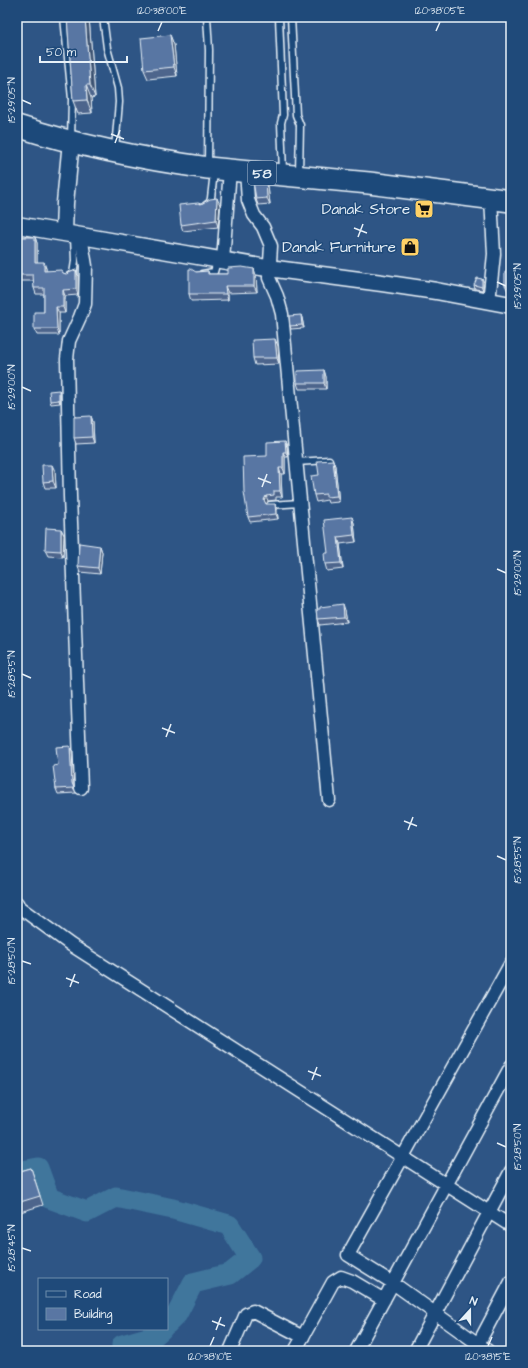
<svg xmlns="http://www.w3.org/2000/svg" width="528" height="1368" viewBox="0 0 528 1368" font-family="'Architects Daughter',sans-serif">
<rect width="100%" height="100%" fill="#2e5585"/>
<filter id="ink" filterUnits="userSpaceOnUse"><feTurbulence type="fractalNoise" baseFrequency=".025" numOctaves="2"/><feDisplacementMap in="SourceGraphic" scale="8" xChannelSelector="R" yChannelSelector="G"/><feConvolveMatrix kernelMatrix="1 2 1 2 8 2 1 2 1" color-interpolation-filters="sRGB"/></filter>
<g filter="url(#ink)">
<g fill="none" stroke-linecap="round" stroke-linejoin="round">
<path stroke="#83a7c1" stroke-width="3.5" d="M17,1165L21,1171"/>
<path stroke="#40769c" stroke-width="21" d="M17,1172L38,1168L49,1198L87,1212L116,1197L173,1209L229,1225L250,1258L230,1274L193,1283L177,1314L167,1324
M123,1351L122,1345L154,1336L162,1329"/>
<g stroke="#e8f1f8" stroke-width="9">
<path id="lane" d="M64,17L72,99L71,139
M103,17L107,48L118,88L119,102L115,149
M207,17L209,50L208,165
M279,17L283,115L281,123L283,171
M291,17L296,115L300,125L299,173
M206,205L210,202L211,198L214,172
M202,274L214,272L217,261
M69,276L73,274L75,261L74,236
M296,462L329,460
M270,505L300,503"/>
</g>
<g stroke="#e8f1f8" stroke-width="15">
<path id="street" d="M246,171L248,200L254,215L263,227L271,246L269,278L277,296L282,314L329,800
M223,260L230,170
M489,302L494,254L491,198
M81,788L70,496L67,359L69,341L80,317L85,304L86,266L81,236
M17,903L19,907L71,945L511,1226
M475,1350L511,1282
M230,1351L246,1314L253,1311L303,1337
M295,1351L333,1282L341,1277L352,1281L384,1300
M356,1351L511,1066
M415,1351L511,1171
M488,1351L393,1283L348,1255L511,963"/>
</g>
<g stroke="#e8f1f8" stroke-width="19">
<path id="secondary" d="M17,225L64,233L65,203L71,141
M64,233L261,267L382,283L436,291L511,305"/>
</g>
<g stroke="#e8f1f8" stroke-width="24">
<path id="highway" d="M17,126C79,146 143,159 208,168L369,183L511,201"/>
</g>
<use href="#lane" stroke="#1f4a7a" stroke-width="6"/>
<use href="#street" stroke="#1f4a7a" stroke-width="12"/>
<use href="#secondary" stroke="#1f4a7a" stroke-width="16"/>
<use href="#highway" stroke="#1f4a7a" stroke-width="21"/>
</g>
<path fill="#4d658c" stroke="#e8f1f8" d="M67,17H89L95,97L91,98L92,113L78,114L73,101Z
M170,35L174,45L177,76L148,79L144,70Z
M266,179L268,186L270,204L258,205L256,199Z
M201,204L220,205L218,227L183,231L181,225Z
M17,231L18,235L19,237H35L37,243V262L46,268V271L63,273L66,274L76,270L78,276V295L65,296V313H59V335H37L34,329L44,312V294H36L34,288V281H17Z
M254,269L256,276L257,292L228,293V300L191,301L189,294L196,272L208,271L209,274H228Z
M511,272V291H508L505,285Z
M484,282L483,290L475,289L474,285Z
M301,315L302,318L304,328L291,329L290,326Z
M278,346L279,364L255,365L253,358Z
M324,370L326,377V389H299L297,383Z
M59,390L60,393V403L51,404L50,401Z
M91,416L93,422L94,443L76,444L74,438Z
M285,441L287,447L288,457H285V474H281L282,497H276V500L268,501L266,504L277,509L278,519L250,522L248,517L267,456Z
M333,460L335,466L339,502L328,503L327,500L316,502L314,495L319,475Z
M55,471L56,488H45L43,482Z
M352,517L354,523L356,542L340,544L343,569L327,571L325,564L328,553Z
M61,529L64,535L63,557L48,556L45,550Z
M100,546L102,552L100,574L80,572L78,566Z
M320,609L345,610L347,622L320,625L318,619Z
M72,751L73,787L76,793L58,794L56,789L58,765Z
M31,1168L43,1205L17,1213V1172Z"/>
<path fill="#3e5372" stroke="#e8f1f8" d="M85,17H89L95,97L90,85Z
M170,35L174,45L177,76L174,67Z
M86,85L91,98L92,113L87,100Z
M266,179L268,186L270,204L267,198Z
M217,198L220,205L218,227L216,220Z
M17,231L18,235L19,243L17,239Z
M35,237L37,243V268L35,262Z
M44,262L46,268V277L44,271Z
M254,269L256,276L257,292L254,286Z
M76,270L78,276V295L76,289Z
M482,279L484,282L483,290L482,287Z
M225,286L228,293V300L226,294Z
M63,290L65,296V313L63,307Z
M56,307L59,313V335L57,329Z
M301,315L302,318L304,328L302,325Z
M275,339L278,346L279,364L277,358Z
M324,370L326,377V389L324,383Z
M59,390L60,393V403L59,400Z
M91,416L93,422L94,443L92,437Z
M285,441L287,447L288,457L286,452Z
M283,452L285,457V474L283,468Z
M333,460L335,466L339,502L337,496Z
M52,465L55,471L56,488L53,481Z
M279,468L281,474L282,497L280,491Z
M266,496L268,501L266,505L264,500Z
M275,504L277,509L278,519L276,514Z
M352,517L354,523L356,542L354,535Z
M61,529L64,535L63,557L61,551Z
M338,537L340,544L343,569L341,563Z
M100,546L102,552L100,574L98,568Z
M343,604L345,610L347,622L344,617Z
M70,746L72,751L74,788L72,783Z"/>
<path fill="#5976a3" stroke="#e8f1f8" d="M67,17H85L90,85H86L87,100L73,101Z
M170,35L174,67L144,70L141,38Z
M266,179L267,198L256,199L253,181Z
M217,198L216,220L181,225L179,205L198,203L201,204L210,199Z
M17,237H35V262H44V271L61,270L63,273L66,274L76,270V289L63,290V307H56L57,329H34V312H44V288H34L33,275H17Z
M242,267L254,269V286H225L226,294H189V269H191L196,272L208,271V274H228V268Z
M505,272H511V285H505Z
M477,278L482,279V287L474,285Z
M301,315L302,325L290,326L289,316Z
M275,339L277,358H253L252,340Z
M324,370V383H297V371Z
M59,390V400L50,401L49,391Z
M91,416L92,437L74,438V417Z
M285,441L286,452H283V468H279L280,491H274V495L266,496L264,500L266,504H275L276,514L248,517L244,492L243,457L267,456V442Z
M333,460L337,496L326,497V494L314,495L311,476L319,475L317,461Z
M42,465H52L53,481L43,482Z
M352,517L354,535L338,537L341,563L325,564L324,553H328L324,520Z
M46,528L61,529V551L45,550Z
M79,543L100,546L98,568L78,566Z
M343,604L344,617L318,619L317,609H320V607Z
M70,746L72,783L74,788L56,789L53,766L58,765L56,747Z
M31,1168L40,1196L17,1203V1172Z"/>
</g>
<path fill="none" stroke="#e8f1f8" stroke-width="1.5" d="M158,31L162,22M436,31L440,22M22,100L31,104M111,134L124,139M115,143L120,130M354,228L367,233M358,237L363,224M497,282L506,286M22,387L31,391M258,478L271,483M262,487L267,474M497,569L506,573M22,674L31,678M162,728L175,733M166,737L171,724M404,821L417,826M408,830L413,817M497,856L506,860M22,961L31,964M66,978L79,983M70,987L75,974M308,1071L321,1076M312,1080L317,1067M497,1143L506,1147M22,1248L31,1251M212,1321L225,1326M216,1330L221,1317M210,1346L214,1337M488,1346L492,1337"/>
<defs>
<g id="supermarket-square" transform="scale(1)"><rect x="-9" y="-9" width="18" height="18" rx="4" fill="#ffd166" stroke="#1f4a7a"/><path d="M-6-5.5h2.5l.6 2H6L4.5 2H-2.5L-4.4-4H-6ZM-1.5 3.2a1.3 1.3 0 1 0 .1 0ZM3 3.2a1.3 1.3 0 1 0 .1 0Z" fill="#111"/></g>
<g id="shop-square" transform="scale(1)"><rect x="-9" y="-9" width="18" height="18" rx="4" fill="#ffd166" stroke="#1f4a7a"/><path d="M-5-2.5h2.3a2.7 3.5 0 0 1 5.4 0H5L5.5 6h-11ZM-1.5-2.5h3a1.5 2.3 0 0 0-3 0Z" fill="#111"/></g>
</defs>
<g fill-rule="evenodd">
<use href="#supermarket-square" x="424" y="209"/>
<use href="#shop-square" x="410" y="247"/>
</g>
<g text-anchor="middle" stroke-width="3" stroke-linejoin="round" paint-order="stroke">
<rect fill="#1f4a7a" stroke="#acbfd2" stroke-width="1" x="248" y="161" width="28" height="24" rx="3"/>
<g font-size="14" font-weight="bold" fill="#e8f1f8">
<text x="262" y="178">58</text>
</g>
<g font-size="15" fill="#e8f1f8" stroke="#1f4a7a" text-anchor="end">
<text x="410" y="214">Danak Store</text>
<text x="396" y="252">Danak Furniture</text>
</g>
</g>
<rect width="528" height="1368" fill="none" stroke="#1f4a7a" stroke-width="44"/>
<rect x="38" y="1278" width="130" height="52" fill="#1f4a7a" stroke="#6f8dac"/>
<rect x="46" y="1291" width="20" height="6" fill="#1f4a7a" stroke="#6f8dac"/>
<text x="74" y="1298" font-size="12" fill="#e8f1f8">Road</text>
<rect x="46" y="1308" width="20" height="12" fill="#5976a3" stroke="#6f8dac"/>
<text x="74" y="1318" font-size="12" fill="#e8f1f8">Building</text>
<g transform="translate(470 1310) rotate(21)" stroke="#1f4a7a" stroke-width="3" paint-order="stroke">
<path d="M0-3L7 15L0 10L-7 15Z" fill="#e8f1f8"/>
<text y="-6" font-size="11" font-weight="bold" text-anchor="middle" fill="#e8f1f8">N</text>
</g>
<path d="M40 56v6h87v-6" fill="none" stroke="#e8f1f8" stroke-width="2"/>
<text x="46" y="56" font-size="12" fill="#e8f1f8" stroke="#1f4a7a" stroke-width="3" paint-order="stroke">50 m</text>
<rect x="22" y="22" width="484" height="1324" fill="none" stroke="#e8f1f8" stroke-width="1.5"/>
<g font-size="10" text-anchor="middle" fill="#e8f1f8">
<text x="162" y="14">120°38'00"E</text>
<text x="440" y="14">120°38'05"E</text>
<text transform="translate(11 100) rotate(-90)" y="4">15°29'05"N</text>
<text transform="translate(517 286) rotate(-90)" y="4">15°29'05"N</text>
<text transform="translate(11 387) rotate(-90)" y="4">15°29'00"N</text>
<text transform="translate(517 573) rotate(-90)" y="4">15°29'00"N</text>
<text transform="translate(11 674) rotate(-90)" y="4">15°28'55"N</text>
<text transform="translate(517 860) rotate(-90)" y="4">15°28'55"N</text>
<text transform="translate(11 961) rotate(-90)" y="4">15°28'50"N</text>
<text transform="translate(517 1147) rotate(-90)" y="4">15°28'50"N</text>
<text transform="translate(11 1248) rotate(-90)" y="4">15°28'45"N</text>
<text x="210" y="1360">120°38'10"E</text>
<text x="488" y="1360">120°38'15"E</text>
</g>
</svg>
